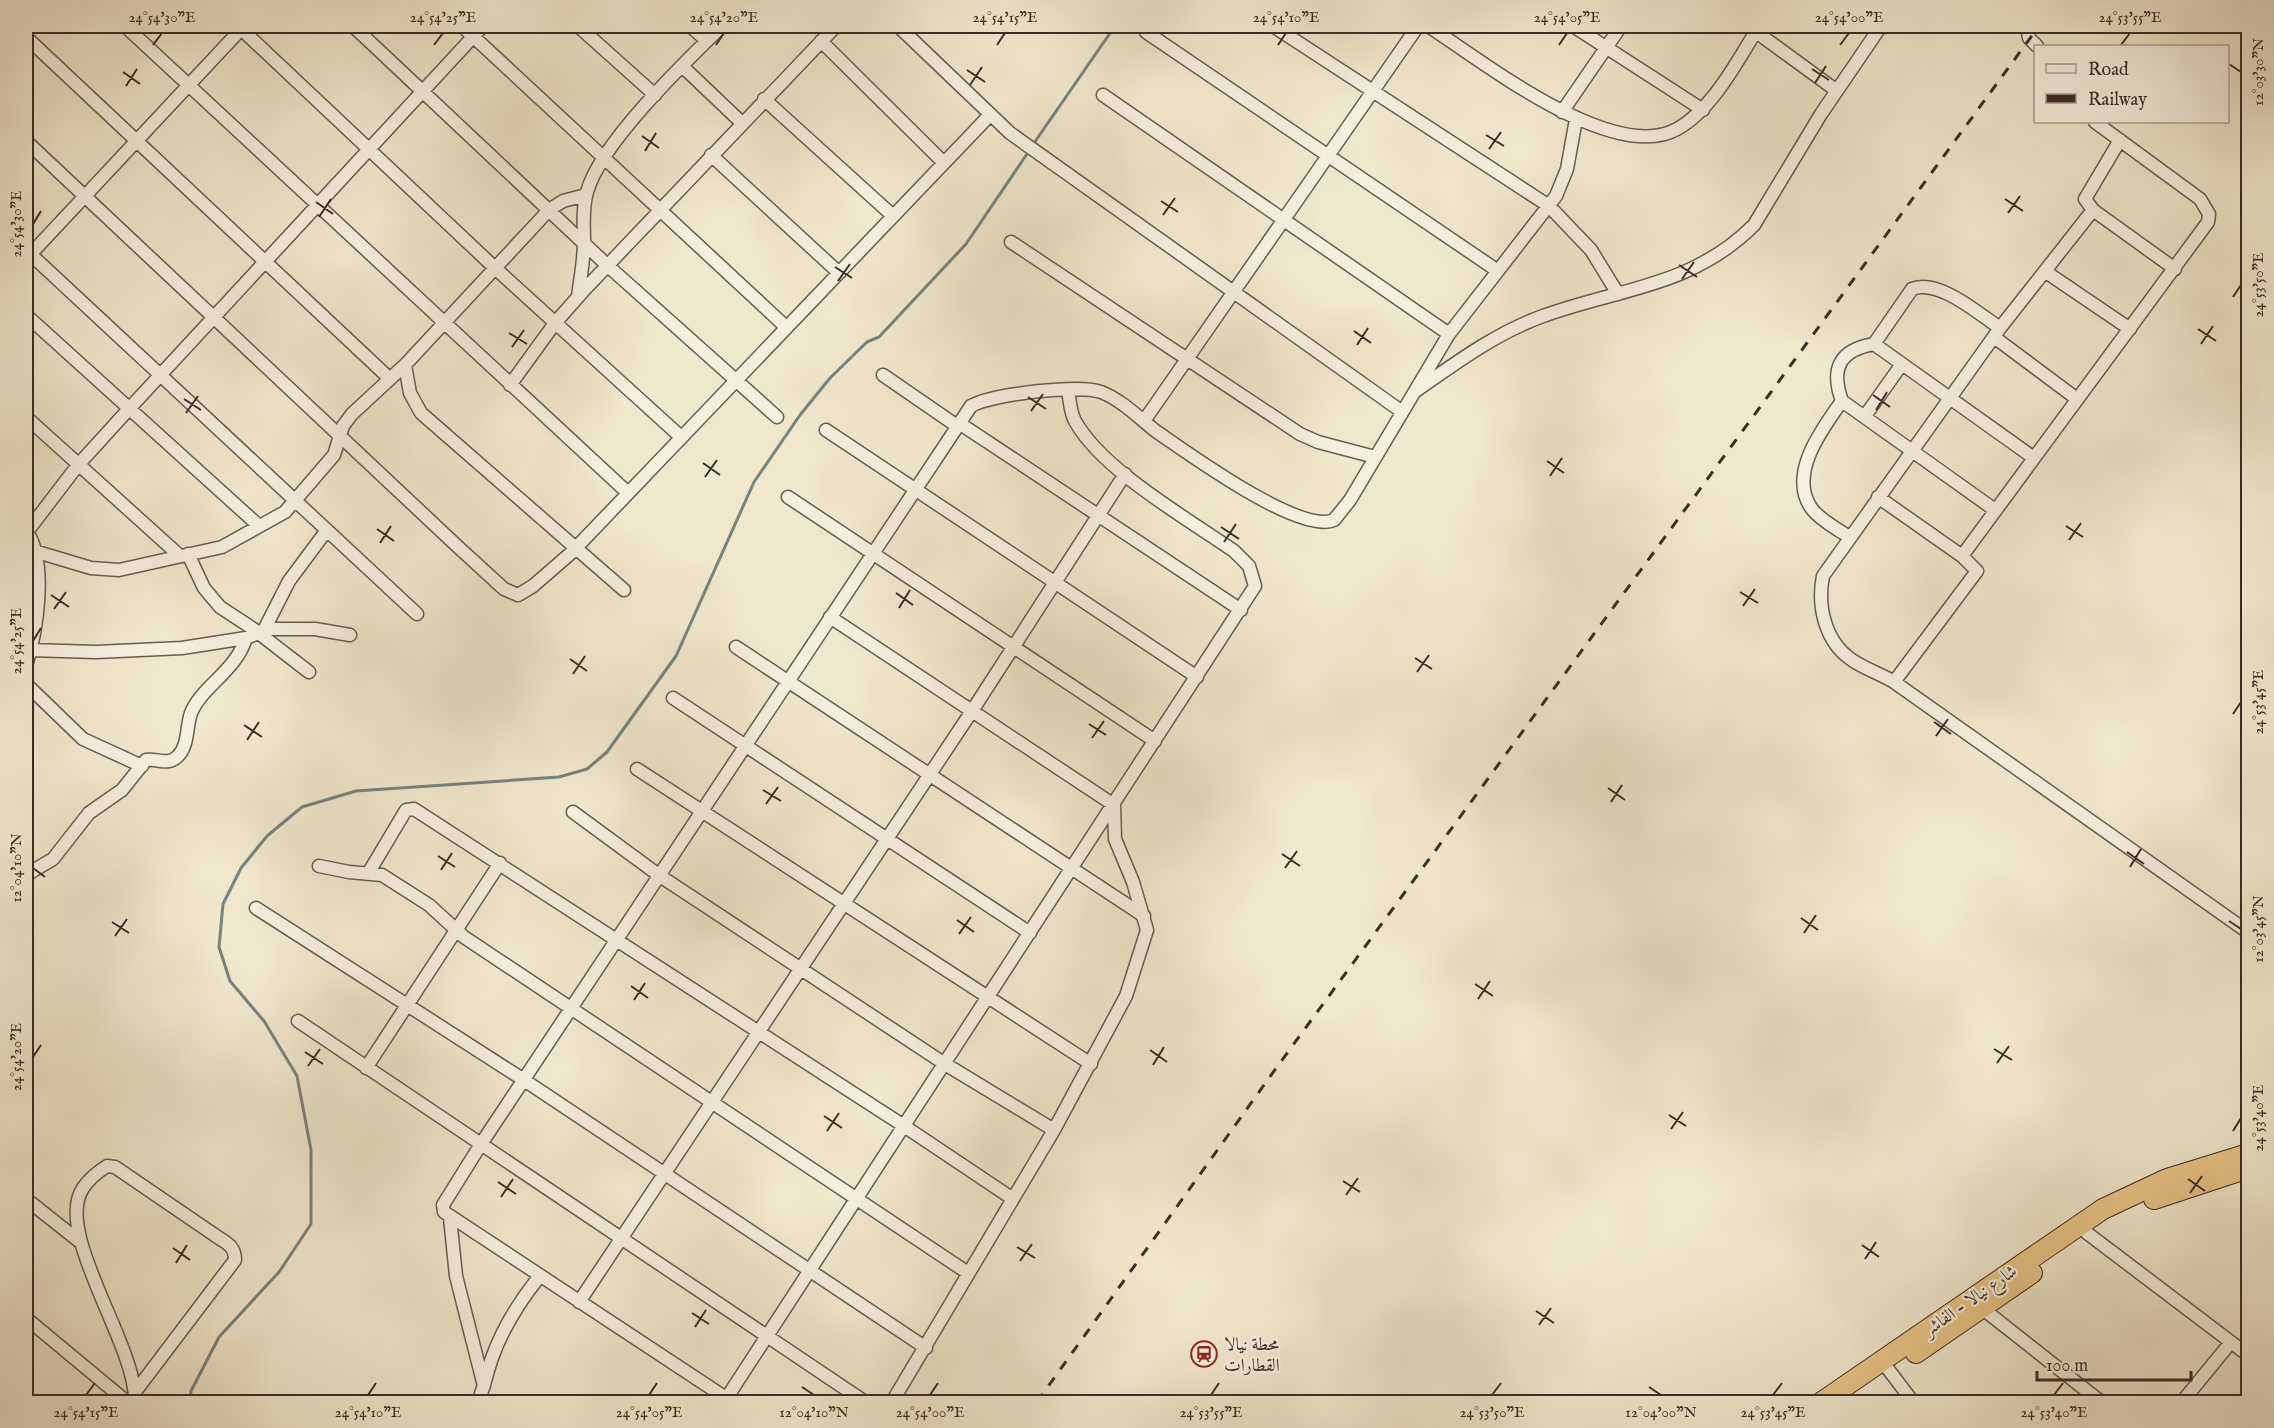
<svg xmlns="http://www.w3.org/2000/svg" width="2274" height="1428" viewBox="0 0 2274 1428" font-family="'IM FELL English',Amiri,serif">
<rect width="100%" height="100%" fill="#f1e7cd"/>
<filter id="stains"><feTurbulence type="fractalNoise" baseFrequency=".00333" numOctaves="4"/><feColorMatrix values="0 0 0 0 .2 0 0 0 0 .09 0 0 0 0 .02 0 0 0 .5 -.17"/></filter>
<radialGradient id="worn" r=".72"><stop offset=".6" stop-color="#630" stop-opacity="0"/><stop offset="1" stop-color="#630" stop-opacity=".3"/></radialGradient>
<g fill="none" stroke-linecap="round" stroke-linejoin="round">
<path stroke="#75847e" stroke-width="3" d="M1032,146L1115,26
M190,1402L191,1391L219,1337L279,1272L311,1224V1150L297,1076L264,1021L230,981L219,947L223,904L241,868L267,836L302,807L356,791L559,777L587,769L607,752L676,656L754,482L800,415L830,378L867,342L879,337L966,244L1029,151"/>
<g stroke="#685b50" stroke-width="15">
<path id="minor" d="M125,26L628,493
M238,26L495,268L681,437
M353,26L608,266L777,417
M462,26L786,327
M578,26L655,95
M690,26L707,41
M898,26L1010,133L1401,411
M1273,26L1549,206L1591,250L1618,294
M1428,26C1481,60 1613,165 1677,129C1712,110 1739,59 1759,26
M1573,26L1703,110
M1748,26L1837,91
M2027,26L2029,38L2037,46
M1146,32L1498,271
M26,37L389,378
M821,41L943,162
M682,66L742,123
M1103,95L1449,334
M764,99L892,215
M1562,112L1621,26
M2120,140L2085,199L2093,210L2175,269
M26,141L456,545L504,589L518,595L533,586L571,553L989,116
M711,155L838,272
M2093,210L2000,328L1823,576C1817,606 1825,642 1852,660C1865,669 1881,674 1894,682L2248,932
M1011,242L1300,434L1318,442L1375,457
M26,250L417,614
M26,259L244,26
M2046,272L2130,329
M578,297C580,279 584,261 584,242C584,225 582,209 587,192C600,144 684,63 722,26
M26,315L258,525
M1994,337L2077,399
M1874,344L2034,458
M405,365L410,393L421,413L624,590
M883,375L957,426
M510,385L555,323L585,289L836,26
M1417,390C1457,362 1496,333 1543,316C1620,288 1692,287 1754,225L1821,114L1881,26
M1842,401C1822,429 1787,475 1812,509C1821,521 1838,529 1849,537
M1865,416L1902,364
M26,417L180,556
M1144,421L1418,26
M959,423L1241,610
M826,430L1197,677
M788,497L1155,741
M1878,497L1962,556L1977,571L1894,682
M1995,510L1842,401C1830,368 1840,350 1874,344L1912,289C1938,278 1979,314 2000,328
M26,530C48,562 37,631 26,666
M26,533L78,465L128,410L483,26
M34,551L91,568L119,570L222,547L285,512L334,455L343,426L352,414L405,365L549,210L563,201L586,195
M188,554L204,588L220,607L252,628L309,672
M1962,556L2208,222L2209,214L2200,199L2095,122
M830,617L1114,805L1115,839L1133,882L1147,930L1126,996L1054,1130L892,1402
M264,630L289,581L327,530
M736,647L1144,916
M30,650L96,652L182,648L246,638L268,629H315L350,635
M26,684L83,739L142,766
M673,698L1030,933
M637,769L1091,1064
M573,812L660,876L945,1064L1054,1130
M319,866L349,872L382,875L429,905L464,937L968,1273
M369,872L406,810L414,809L904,1126L1013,1199
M26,875L53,859L89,813L122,790L146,760C157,758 167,766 177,757C189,746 186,727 191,713C202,686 236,671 246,638
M256,908L524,1080L926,1348
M298,1021L865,1402
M366,1068L500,863
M26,1199L79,1241
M450,1218L456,1276L484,1386
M2087,1233L2248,1355
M579,1302L972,711L1125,474
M1978,1305L2101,1402
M26,1318L127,1402
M1882,1361L1913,1402
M726,1399L1255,586L1249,566L1234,551C1188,519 1102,470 1075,421C1070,412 1070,401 1068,390
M135,1402C137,1345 53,1233 83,1188C89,1179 99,1171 107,1166L115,1167L219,1238C229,1244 235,1248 235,1260L135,1392
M478,1402C484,1388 487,1372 492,1358C503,1327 519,1302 539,1277
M732,1402L444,1212L443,1205L481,1144L971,406C991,394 1080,384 1101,392C1122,400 1140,419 1157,432C1188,453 1300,535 1334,520L1350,500L1449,334L1556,196L1567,169L1576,119
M2182,1402L2231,1342"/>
</g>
<g stroke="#3b2c26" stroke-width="22">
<path id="trunk" d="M2154,1199L2248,1168
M1916,1353L2032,1273
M1822,1402L2103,1209L2167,1179L2248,1154"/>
</g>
<use href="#minor" stroke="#f6efde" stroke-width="12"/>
<use href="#trunk" stroke="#e8c486" stroke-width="20"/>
<path stroke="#3b2c26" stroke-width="3" stroke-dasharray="10 10" stroke-linecap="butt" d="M1037,1402L1274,1071L2039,26"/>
</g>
<path fill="none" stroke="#3b2c26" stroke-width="2" d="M153,45L162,33M434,45L443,33M716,45L724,33M997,45L1005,33M1278,45L1286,33M1559,45L1567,33M1840,45L1849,33M2121,45L2130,33M2229,64L2241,72M1812,69L1829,80M967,70L985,82M123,72L140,84M1815,83L1826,66M970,85L982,67M126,86L137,69M1486,135L1504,146M642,136L659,148M1489,149L1501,132M645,151L656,133M2005,199L2023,211M1161,201L1178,212M316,202L333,214M2008,213L2020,196M1163,215L1175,198M319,217L331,199M33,224L41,211M1679,265L1697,277M835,267L852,278M1682,279L1694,262M838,281L850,264M2233,297L2241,285M2198,329L2216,341M1354,331L1371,343M509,333L527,344M2201,344L2213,326M1357,345L1368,328M512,347L524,330M1873,395L1890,407M1028,397L1046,409M184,399L201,410M1876,410L1887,392M1031,411L1043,394M186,413L198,396M1547,461L1564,473M703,463L720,475M1550,476L1562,458M705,477L717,460M2066,526L2083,537M1221,527L1239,539M377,529L394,541M2069,540L2081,523M1224,542L1236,524M380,543L391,526M1740,592L1758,603M896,593L913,605M51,595L69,607M1743,606L1755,589M899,608L910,590M54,609L66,592M33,641L41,628M1415,658L1432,669M570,659L587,671M1417,672L1429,655M573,674L585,656M2233,714L2241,702M1934,722L1951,734M1089,724L1106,735M244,725L262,737M1936,736L1948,719M1092,738L1104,721M247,740L259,722M1608,788L1625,800M763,790L781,801M1611,802L1622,785M766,804L778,787M2127,852L2144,864M1282,854L1300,866M438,856L455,867M2130,867L2141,849M33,868L45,877M1285,868L1297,851M441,870L452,853M1801,918L1818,930M957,920L974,932M2229,921L2241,929M112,922L129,933M1804,933L1816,915M959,934L971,917M115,936L127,919M1475,984L1493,996M631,986L648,998M1478,999L1490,981M634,1000L645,983M1994,1049L2012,1060M1150,1050L1167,1062M305,1052L323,1064M33,1057L41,1045M1997,1063L2009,1046M1153,1065L1164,1047M308,1066L320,1049M1669,1115L1686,1126M824,1116L842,1128M1671,1129L1683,1112M827,1131L839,1113M2233,1131L2241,1118M2188,1179L2205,1191M1343,1181L1360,1192M498,1182L516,1194M2190,1193L2202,1176M1346,1195L1358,1178M501,1197L513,1179M1862,1245L1879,1257M1017,1247L1035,1258M173,1248L190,1260M1865,1259L1876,1242M1020,1261L1032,1244M176,1263L187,1245M1536,1311L1554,1323M692,1313L709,1324M1539,1325L1551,1308M695,1327L706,1310M802,1387L814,1395M1649,1387L1661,1395M86,1395L95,1383M368,1395L376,1383M649,1395L657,1383M930,1395L938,1383M1211,1395L1219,1383M1492,1395L1501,1383M1773,1395L1782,1383M2054,1395L2063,1383"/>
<defs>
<g id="station-ring" transform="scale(1.35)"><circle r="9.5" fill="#f6efde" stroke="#8f2418" stroke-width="1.5"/><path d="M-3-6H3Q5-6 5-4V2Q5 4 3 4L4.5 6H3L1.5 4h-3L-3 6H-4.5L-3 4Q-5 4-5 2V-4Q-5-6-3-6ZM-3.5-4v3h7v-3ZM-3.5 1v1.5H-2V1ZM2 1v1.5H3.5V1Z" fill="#8f2418"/></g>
</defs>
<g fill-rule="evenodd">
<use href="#station-ring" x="1204" y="1354"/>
</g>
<g text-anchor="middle" stroke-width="4.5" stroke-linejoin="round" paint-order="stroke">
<g font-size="18" fill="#3b2c26" stroke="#f6efde">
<text transform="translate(1970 1300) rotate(-35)" y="6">شارع نيالا - الفاشر</text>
</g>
<g font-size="18" fill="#3b2c26" stroke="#f6efde" text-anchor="start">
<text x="1224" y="1350">محطة نيالا<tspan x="1224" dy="21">القطارات</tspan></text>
</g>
</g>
<rect width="2274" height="1428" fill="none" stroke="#f1e7cd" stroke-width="66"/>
<rect x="2034" y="45" width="195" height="78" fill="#f6efde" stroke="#aba194" stroke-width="1.5"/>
<rect x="2046" y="64" width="30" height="9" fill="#f6efde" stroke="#aba194" stroke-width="1.5"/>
<text x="2088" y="75" font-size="18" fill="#3b2c26">Road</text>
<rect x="2046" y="94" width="30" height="9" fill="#3b2c26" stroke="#aba194" stroke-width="1.5"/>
<text x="2088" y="105" font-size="18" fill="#3b2c26">Railway</text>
<path d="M2037 1371v9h154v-9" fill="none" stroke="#3b2c26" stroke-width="3"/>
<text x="2046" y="1371" font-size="18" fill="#3b2c26" stroke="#f6efde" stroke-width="4.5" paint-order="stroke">100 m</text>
<rect x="33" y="33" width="2208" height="1362" fill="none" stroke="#3b2c26" stroke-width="2"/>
<g font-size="15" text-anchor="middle" fill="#3b2c26">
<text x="162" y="22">24°54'30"E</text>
<text x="443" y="22">24°54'25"E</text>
<text x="724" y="22">24°54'20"E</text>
<text x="1005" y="22">24°54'15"E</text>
<text x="1286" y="22">24°54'10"E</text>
<text x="1567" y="22">24°54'05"E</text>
<text x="1849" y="22">24°54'00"E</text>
<text x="2130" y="22">24°53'55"E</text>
<text transform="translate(2258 72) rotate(-90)" y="5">12°03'30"N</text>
<text transform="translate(16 224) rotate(-90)" y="5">24°54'30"E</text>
<text transform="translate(2258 285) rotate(-90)" y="5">24°53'50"E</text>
<text transform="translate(16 641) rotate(-90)" y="5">24°54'25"E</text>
<text transform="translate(2258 702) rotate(-90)" y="5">24°53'45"E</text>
<text transform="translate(16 868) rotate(-90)" y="5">12°04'10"N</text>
<text transform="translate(2258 929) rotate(-90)" y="5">12°03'45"N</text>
<text transform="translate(16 1057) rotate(-90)" y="5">24°54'20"E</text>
<text transform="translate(2258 1118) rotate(-90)" y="5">24°53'40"E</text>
<text x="86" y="1417">24°54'15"E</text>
<text x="368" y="1417">24°54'10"E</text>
<text x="649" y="1417">24°54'05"E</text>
<text x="814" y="1417">12°04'10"N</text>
<text x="930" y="1417">24°54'00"E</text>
<text x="1211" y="1417">24°53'55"E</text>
<text x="1492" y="1417">24°53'50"E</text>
<text x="1661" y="1417">12°04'00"N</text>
<text x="1773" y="1417">24°53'45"E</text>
<text x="2054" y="1417">24°53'40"E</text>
</g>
<rect width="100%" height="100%" filter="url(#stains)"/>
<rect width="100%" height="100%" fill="url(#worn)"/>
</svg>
